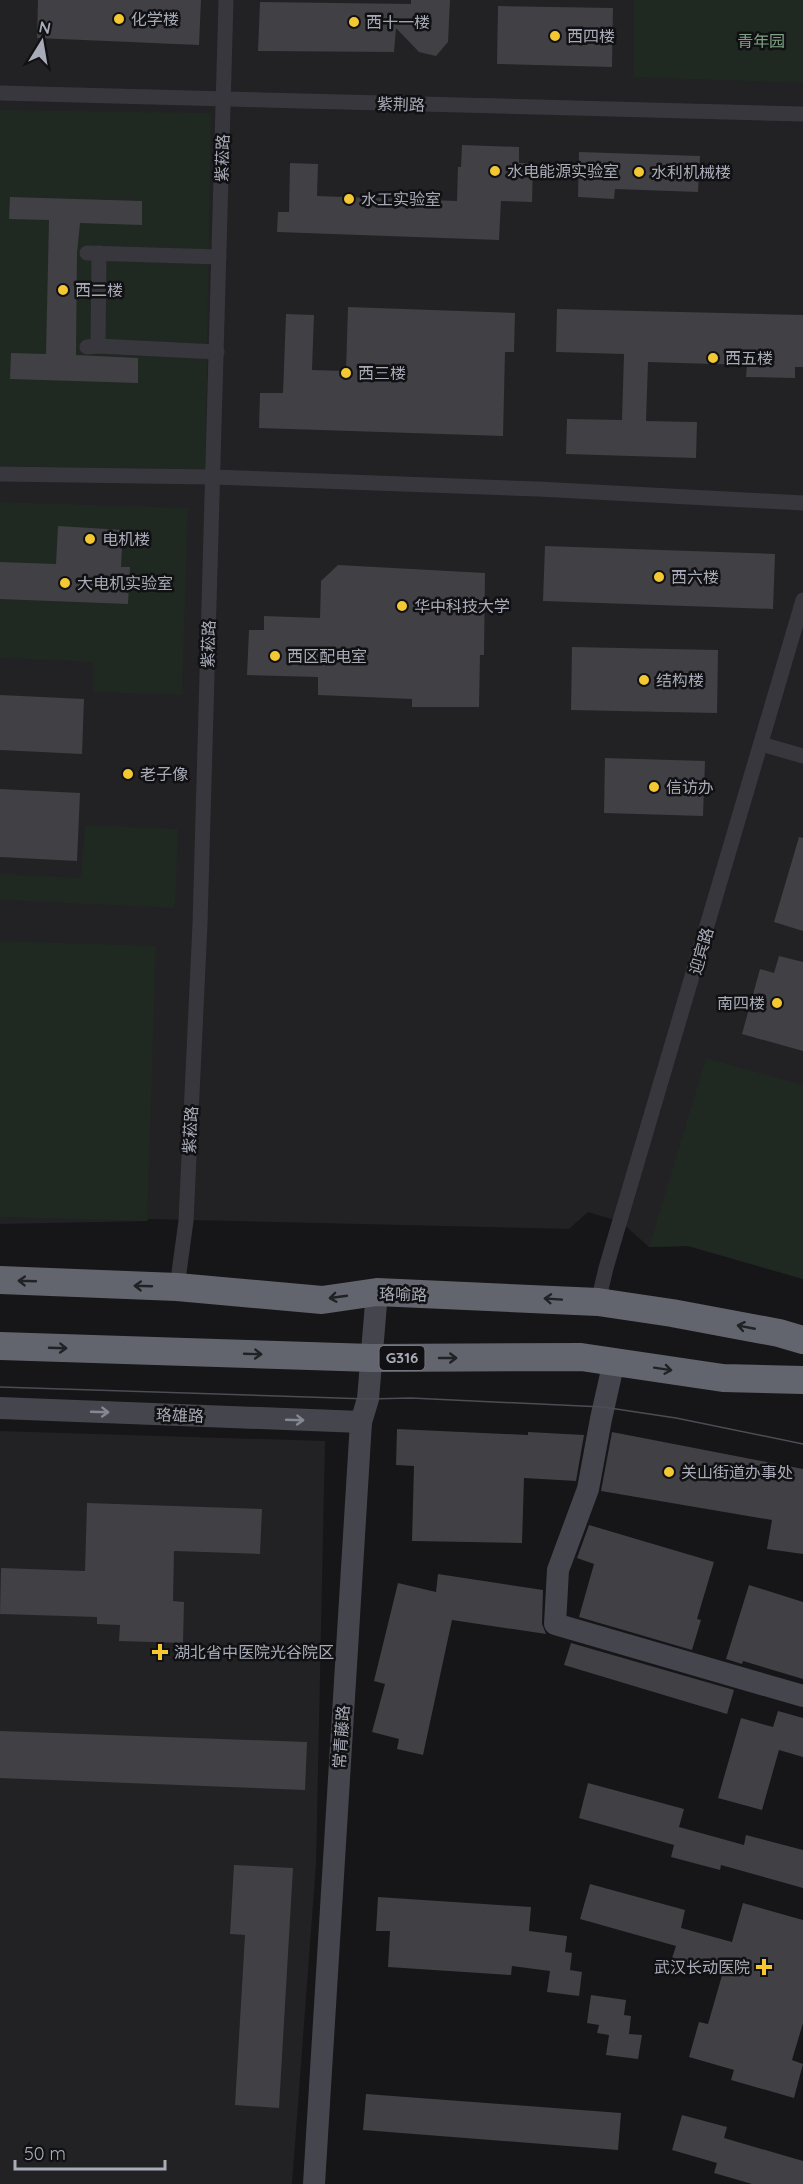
<svg xmlns="http://www.w3.org/2000/svg" width="803" height="2184" font-family="Quicksand,'Noto Sans SC',sans-serif">
<style>
.built{fill:#222225}
.green{fill:#202822}
.building{fill:#404045}
.lines{fill:none;stroke-linecap:round;stroke-linejoin:round}
.street{stroke:#37373d;stroke-width:15}
.secondary{stroke:#45464d;stroke-width:22}
.highway{stroke:#63656e;stroke-width:28}
.tram{stroke:#4c4d54;stroke-width:1.5}
.oneway{stroke:#212225}
.oneway2{stroke:#858893}
.poi-dot{fill:#f3c833;stroke:#111113;stroke-width:2}
.labels{text-anchor:middle;stroke-width:5;stroke-linejoin:round;paint-order:stroke}
.shield{fill:#111113;stroke:#7b7d86;stroke-width:1.5}
.shield-label{font-size:15px;font-weight:bold;fill:#a8abb8}
.poi-label{font-size:16px;fill:#a8abb8;stroke:#111113;text-anchor:start}
.park-label{font-size:16px;fill:#7fa385;stroke:#111113}
.street-label{font-size:16px;fill:#a8abb8;stroke:#111113}
</style>
<rect width="100%" height="100%" fill="#161618"/>
<g class="built">
<polygon points="0,0 803,0 803,1279 688,1246 649,1247 621,1222 588,1212 569,1229 149,1219 147,1221 0,1224"/>
<polygon points="0,1431 325,1441 316,1864 292,2184 0,2184"/>
</g>
<g class="green">
<polygon points="634,0 803,0 803,83 634,77"/>
<polygon points="0,110 211,113 205,470 0,466"/>
<polygon points="0,502 188,508 182,695 93,692 93,662 0,658"/>
<polygon points="85,825 178,829 175,908 0,900 0,874 81,878"/>
<polygon points="0,941 156,946 147,1221 0,1217"/>
<polygon points="706,1058 803,1085 803,1279 688,1246 649,1247"/>
</g>
<g class="building">
<polygon points="38,0 201,0 199,45 37,38"/>
<polygon points="411,0 450,0 448,42 436,56 419,52 396,28 394,52 258,51 260,2 411,4"/>
<polygon points="498,6 613,8 612,67 497,64"/>
<polygon points="462,145 519,147 519,163 533,163 532,202 501,201 499,240 277,232 278,212 289,212 290,163 318,164 317,196 457,201 458,167 461,167"/>
<polygon points="579,152 700,156 698,192 615,189 614,199 578,197"/>
<polygon points="10,197 142,201 142,225 80,223 77,253 76,355 138,358 138,383 10,379 11,353 46,354 49,220 9,219"/>
<polygon points="348,307 515,313 514,352 505,352 503,436 259,428 260,393 283,393 286,314 314,315 312,370 346,371"/>
<polygon points="557,309 803,315 803,367 795,367 795,378 746,377 747,365 648,362 646,421 697,422 696,458 566,454 567,419 622,420 624,354 556,352"/>
<polygon points="58,526 123,530 121,567 130,567 128,604 0,599 0,562 56,564"/>
<polygon points="545,546 775,554 773,609 543,601"/>
<polygon points="338,565 485,573 484,655 480,655 479,707 412,707 412,699 318,695 318,677 247,675 249,630 264,630 264,616 320,618 321,581"/>
<polygon points="572,647 718,650 717,713 571,710"/>
<polygon points="0,695 84,699 82,754 0,750"/>
<polygon points="605,758 705,761 703,816 604,813"/>
<polygon points="0,789 80,793 77,861 0,857"/>
<polygon points="799,837 803,838 803,931 774,922"/>
<polygon points="779,956 803,962 803,1051 742,1034 760,969 774,973"/>
<polygon points="397,1429 528,1435 528,1432 584,1435 576,1481 524,1478 522,1543 412,1541 414,1466 396,1465"/>
<polygon points="612,1432 803,1469 803,1554 767,1549 772,1520 601,1491"/>
<polygon points="87,1503 262,1509 260,1554 174,1551 173,1601 184,1602 183,1643 119,1641 120,1625 97,1624 97,1617 0,1614 1,1568 85,1571"/>
<polygon points="589,1525 714,1562 697,1619 701,1620 692,1650 579,1617 594,1564 577,1558"/>
<polygon points="438,1574 543,1590 542,1624 546,1634 452,1620 423,1755 397,1749 399,1739 372,1732 385,1684 374,1681 398,1583 436,1592"/>
<polygon points="749,1585 803,1602 803,1679 743,1661 742,1664 726,1659"/>
<polygon points="571,1643 734,1690 727,1714 564,1665"/>
<polygon points="778,1711 803,1718 803,1757 779,1750 762,1810 718,1798 741,1718 773,1727"/>
<polygon points="0,1731 307,1742 305,1790 0,1778"/>
<polygon points="588,1783 684,1809 679,1827 744,1845 746,1835 803,1850 803,1888 721,1865 720,1870 671,1857 674,1845 579,1818"/>
<polygon points="234,1865 293,1868 279,2108 235,2105 245,1935 230,1934"/>
<polygon points="590,1884 685,1910 681,1928 732,1942 743,1903 803,1920 803,2023 792,2060 803,2064 794,2098 731,2080 734,2070 689,2057 699,2022 708,2024 723,1972 672,1958 676,1946 580,1919"/>
<polygon points="378,1897 531,1907 529,1931 567,1936 565,1952 572,1953 570,1970 582,1972 579,1996 547,1992 550,1971 512,1966 511,1975 388,1967 390,1931 376,1931"/>
<polygon points="591,1995 626,2000 624,2015 631,2016 629,2034 642,2035 638,2059 606,2055 609,2035 597,2033 599,2025 587,2023"/>
<polygon points="366,2094 621,2113 618,2150 363,2130"/>
<polygon points="682,2115 727,2127 724,2138 803,2161 803,2184 752,2184 714,2173 717,2163 672,2150"/>
</g>
<g class="lines">
<g class="street">
<polyline points="0,93 803,114"/>
<polyline points="87,253 219,257"/>
<polyline points="98,346 99,253"/>
<polyline points="87,347 98,346 217,352"/>
<polyline points="0,474 212,477 538,489 803,503"/>
<polyline points="761,744 803,756"/>
<polyline points="177,1287 186,1221 200,924 226,0"/>
<polyline points="598,1302 606,1268 803,600"/>
</g>
<g class="secondary">
<polyline points="614,1361 601,1419 588,1489 558,1570 555,1624 803,1696"/>
<polyline points="0,1408 361,1422"/>
<polyline points="314,2184 361,1422 368,1399 377,1292"/>
</g>
<g class="highway">
<polyline points="0,1280 177,1287 322,1300 377,1292 598,1302 672,1313 779,1333 803,1340"/>
<polyline points="0,1346 372,1358 581,1357 723,1378 803,1380"/>
</g>
<polyline class="tram" points="0,1387 368,1399 411,1398 603,1407 676,1418 803,1444"/>
</g>
<defs><path id="oneway-shaft" d="M-6 0H5M1.5-3L5.5 0L1.5 3" fill="none" stroke-width="1.6" stroke-linecap="round" stroke-linejoin="round" transform="scale(1.5)"/></defs>
<g class="oneway">
<use href="#oneway-shaft" transform="translate(27 1281) rotate(-178)"/>
<use href="#oneway-shaft" transform="translate(143 1286) rotate(-178)"/>
<use href="#oneway-shaft" transform="translate(338 1297) rotate(172)"/>
<use href="#oneway-shaft" transform="translate(553 1299) rotate(-176)"/>
<use href="#oneway-shaft" transform="translate(746 1327) rotate(-169)"/>
<use href="#oneway-shaft" transform="translate(58 1348) rotate(2)"/>
<use href="#oneway-shaft" transform="translate(253 1354) rotate(2)"/>
<use href="#oneway-shaft" transform="translate(448 1358)"/>
<use href="#oneway-shaft" transform="translate(663 1369) rotate(9)"/>
</g>
<g class="oneway2">
<use href="#oneway-shaft" transform="translate(100 1412) rotate(2)"/>
<use href="#oneway-shaft" transform="translate(295 1420) rotate(2)"/>
</g>
<g class="poi-dot">
<circle cx="119" cy="19" r="6"/>
<circle cx="354" cy="22" r="6"/>
<circle cx="555" cy="36" r="6"/>
<circle cx="495" cy="171" r="6"/>
<circle cx="639" cy="172" r="6"/>
<circle cx="349" cy="199" r="6"/>
<circle cx="63" cy="290" r="6"/>
<circle cx="713" cy="358" r="6"/>
<circle cx="346" cy="373" r="6"/>
<circle cx="90" cy="539" r="6"/>
<circle cx="659" cy="577" r="6"/>
<circle cx="65" cy="583" r="6"/>
<circle cx="402" cy="606" r="6"/>
<circle cx="275" cy="656" r="6"/>
<circle cx="644" cy="680" r="6"/>
<circle cx="128" cy="774" r="6"/>
<circle cx="654" cy="787" r="6"/>
<circle cx="777" cy="1003" r="6"/>
<circle cx="669" cy="1472" r="6"/>
<path d="M157 1643h6v6h6v6h-6v6h-6v-6h-6v-6h6z"/>
<path d="M761 1958h6v6h6v6h-6v6h-6v-6h-6v-6h6z"/>
</g>
<g class="labels">
<rect class="shield" x="379.5" y="1346" width="45" height="24" rx="4.5"/>
<g class="shield-label">
<text x="402" y="1363">G316</text>
</g>
<g class="poi-label">
<text x="131" y="25">化学楼</text>
<text x="366" y="28">西十一楼</text>
<text x="567" y="42">西四楼</text>
<text x="507" y="177">水电能源实验室</text>
<text x="651" y="178">水利机械楼</text>
<text x="361" y="205">水工实验室</text>
<text x="75" y="296">西二楼</text>
<text x="725" y="364">西五楼</text>
<text x="358" y="379">西三楼</text>
<text x="102" y="545">电机楼</text>
<text x="671" y="583">西六楼</text>
<text x="77" y="589">大电机实验室</text>
<text x="414" y="612">华中科技大学</text>
<text x="287" y="662">西区配电室</text>
<text x="656" y="686">结构楼</text>
<text x="140" y="780">老子像</text>
<text x="666" y="793">信访办</text>
<text x="765" y="1009" text-anchor="end">南四楼</text>
<text x="681" y="1478">关山街道办事处</text>
<text x="174" y="1658">湖北省中医院光谷院区</text>
<text x="750" y="1973" text-anchor="end">武汉长动医院</text>
</g>
<g class="park-label">
<text x="761" y="47">青年园</text>
</g>
<g class="street-label">
<text transform="translate(401 104) rotate(2)" y="6">紫荆路</text>
<text transform="translate(222 158) rotate(-88)" y="6">紫菘路</text>
<text transform="translate(208 644) rotate(-88)" y="6">紫菘路</text>
<text transform="translate(701 951) rotate(-74)" y="6">迎宾路</text>
<text transform="translate(190 1130) rotate(-87)" y="6">紫菘路</text>
<text transform="translate(403 1294) rotate(1)" y="6">珞喻路</text>
<text transform="translate(180 1415) rotate(2)" y="6">珞雄路</text>
<text transform="translate(341 1737) rotate(-86)" y="6">常青藤路</text>
</g>
</g>
<g transform="translate(42 42) rotate(11)" stroke="#111113" stroke-width="4.5" paint-order="stroke">
<path d="M0-4.5L10 22L0 15L-10 22Z" fill="#a8abb8"/>
<text y="-9" font-size="16" font-weight="bold" text-anchor="middle" fill="#a8abb8">N</text>
</g>
<path d="M15 2160v9h150v-9" fill="none" stroke="#a8abb8" stroke-width="3"/>
<text x="24" y="2160" font-size="18" fill="#a8abb8" stroke="#111113" stroke-width="4.5" paint-order="stroke">50 m</text>
</svg>
